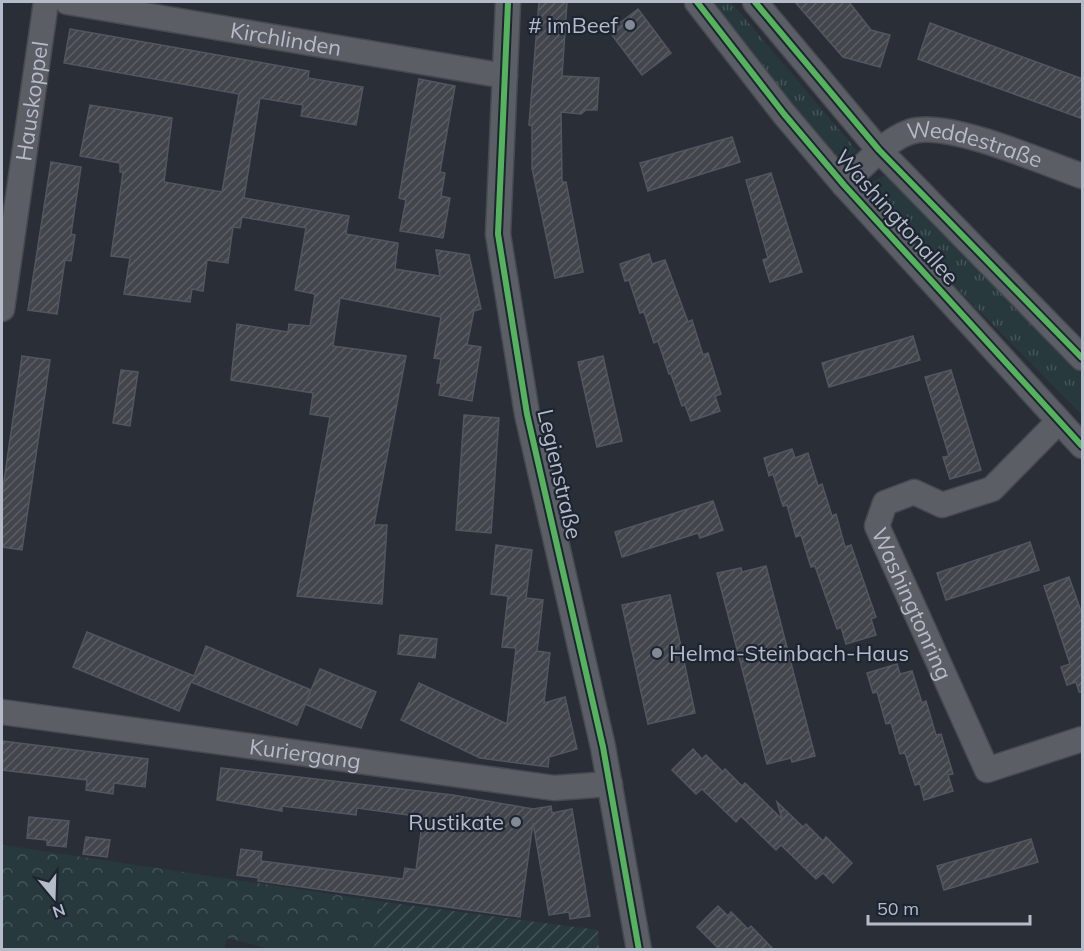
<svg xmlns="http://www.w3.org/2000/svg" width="1084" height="951" font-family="Mulish,sans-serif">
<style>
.grass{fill:url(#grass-tufts)}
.park{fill:url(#park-crowns)}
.garden{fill:url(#garden-furrows)}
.building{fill:url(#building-hatch);stroke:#52575f;stroke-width:1.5}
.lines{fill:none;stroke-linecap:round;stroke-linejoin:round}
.minor-casing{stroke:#464a50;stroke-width:27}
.minor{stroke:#5b5e65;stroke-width:24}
.cycleway-casing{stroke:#1e2532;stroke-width:10}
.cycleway{stroke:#56b35d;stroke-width:6}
.poi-dot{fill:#848a95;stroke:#1e2532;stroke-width:2}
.labels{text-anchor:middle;stroke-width:4.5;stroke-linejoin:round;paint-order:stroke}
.poi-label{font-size:22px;fill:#b5bbc8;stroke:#1e2532;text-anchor:end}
.street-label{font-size:22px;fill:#b5bbc8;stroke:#1e2532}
</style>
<defs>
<pattern id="grass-tufts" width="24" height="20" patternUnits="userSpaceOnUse" patternTransform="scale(1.5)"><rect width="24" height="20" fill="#27393c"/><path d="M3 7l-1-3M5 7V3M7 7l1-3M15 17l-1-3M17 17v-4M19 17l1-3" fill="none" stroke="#445457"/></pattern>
<pattern id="park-crowns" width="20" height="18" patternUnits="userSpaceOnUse" patternTransform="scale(1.5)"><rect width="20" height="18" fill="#27393c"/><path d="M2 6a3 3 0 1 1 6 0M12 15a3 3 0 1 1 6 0" fill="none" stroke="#445457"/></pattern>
<pattern id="garden-furrows" width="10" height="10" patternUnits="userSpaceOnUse" patternTransform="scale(1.5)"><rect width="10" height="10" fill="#27393c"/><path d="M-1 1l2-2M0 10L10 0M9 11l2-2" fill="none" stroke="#445457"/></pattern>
<pattern id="building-hatch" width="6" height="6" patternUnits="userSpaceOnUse" patternTransform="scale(1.5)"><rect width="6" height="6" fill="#42464c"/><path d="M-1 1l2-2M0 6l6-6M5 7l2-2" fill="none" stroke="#5b5f64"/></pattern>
</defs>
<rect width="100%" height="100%" fill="#2a2f37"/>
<g class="grass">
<path d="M708 2H731L857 151C847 159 840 161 828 154Z"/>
<polygon points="883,176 892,176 1082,375 1082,415 870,200 867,195 872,183"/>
</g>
<polygon class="park" points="2,845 384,902 373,949 271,949 227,938 224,950 2,950"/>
<polygon class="garden" points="384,902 598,930 599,949 373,949"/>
<g class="building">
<polygon points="539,2 567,2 562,76 599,78 597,110 586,110 581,114 561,112 562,182 566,182 583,272 555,278 532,168 532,126 529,125"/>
<polygon points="795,2 849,2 871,30 890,35 880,67 843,57"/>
<polygon points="638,9 671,53 642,75 612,35 612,29"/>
<polygon points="930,23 1083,79 1083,119 918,59"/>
<polygon points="70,29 309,71 308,78 363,87 356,125 301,116 303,105 260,98 244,198 349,216 346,234 398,243 395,269 440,276 436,250 469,255 481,309 474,311 467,345 481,347 472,401 439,395 441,383 437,383 441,359 434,358 441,317 340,298 333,346 406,356 374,525 387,525 382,604 297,596 330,417 310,414 313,393 231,380 237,324 288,332 289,324 310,326 315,294 295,290 306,228 242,217 240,228 233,227 228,263 207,260 203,291 192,289 190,302 124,294 130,258 111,256 123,172 120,172 120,163 80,156 90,105 172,118 164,182 222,192 239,94 64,63"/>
<polygon points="419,79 455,86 440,172 445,173 441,196 450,198 443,238 400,231 406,200 399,198"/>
<polygon points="732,137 740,162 648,191 640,163"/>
<polygon points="51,162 81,167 71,234 75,235 71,261 65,260 57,314 28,310"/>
<polygon points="771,173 802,272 770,282 763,260 768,258 746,180"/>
<polygon points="649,254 652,264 665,260 688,322 692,320 703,355 708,353 721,394 715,396 720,411 691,421 685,405 682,406 671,374 669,374 658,341 654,343 644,312 640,313 629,280 625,281 620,264"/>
<polygon points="913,336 920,360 829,387 822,363"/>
<polygon points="22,356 50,360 22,550 2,547 2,495"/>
<polygon points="603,356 622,441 597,447 578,362"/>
<polygon points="121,370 138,372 130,426 113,423"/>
<polygon points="951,370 981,470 950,479 943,457 949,456 925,377"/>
<polygon points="464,415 499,418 491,533 456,530"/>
<polygon points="792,449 795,458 808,453 818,486 822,484 832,516 836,514 845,547 851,545 876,617 871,619 876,635 846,644 841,627 837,629 815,566 811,567 801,535 796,537 787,505 783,506 773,474 769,476 764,458"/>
<polygon points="713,501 723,530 700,538 698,533 622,557 615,532"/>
<polygon points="1030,542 1039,570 946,600 937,573"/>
<polygon points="496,545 532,550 526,598 543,600 537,651 550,653 544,703 565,697 577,749 549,757 548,767 480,758 401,720 419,683 507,724 516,648 502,647 508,596 491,594"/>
<polygon points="766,566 815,756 792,762 791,758 767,764 717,573 741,568 742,572"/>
<polygon points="1069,577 1083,617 1083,692 1079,692 1076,682 1067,685 1061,667 1070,664 1044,586"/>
<polygon points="670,595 695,713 648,724 622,605"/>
<polygon points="87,632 194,676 206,646 311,690 297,725 191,682 179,711 73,667"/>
<polygon points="400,635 437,639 435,658 398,654"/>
<polygon points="897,664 900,674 912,671 922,703 926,701 936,735 941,734 953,774 948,775 953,791 924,800 920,784 915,785 905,753 900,754 891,723 886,724 877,692 873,693 867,673"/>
<polygon points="320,669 376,692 361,728 305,704"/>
<polygon points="2,741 148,759 145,787 114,783 113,794 86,790 87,780 2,770"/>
<polygon points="693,749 702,759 706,755 723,772 725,769 742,786 745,783 782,819 777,802 803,827 806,824 823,841 826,837 852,863 833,883 823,873 816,879 781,845 776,850 741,816 736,822 702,789 696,794 672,770"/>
<polygon points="221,768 453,795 533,809 551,806 552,813 572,809 590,916 570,919 569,912 549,915 533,823 520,917 258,881 259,878 237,875 241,849 262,852 261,861 403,879 405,868 416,870 423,817 357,808 356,815 282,806 282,811 217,800"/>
<polygon points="29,817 69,821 66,847 47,845 47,840 27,838"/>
<polygon points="86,837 110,840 107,857 83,854"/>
<polygon points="1031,839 1038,862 944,890 937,866"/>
<polygon points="718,906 728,916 731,912 748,929 751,926 774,950 720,950 697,927"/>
</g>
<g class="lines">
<g class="minor-casing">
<g id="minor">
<path id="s1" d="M67 2 505 76"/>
<polyline points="508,2 498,234 527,414 603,747 639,950"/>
<polyline points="697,2 784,114 844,185 1082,446"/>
<polyline points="755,2 879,150 1082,358"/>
<path id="s2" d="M844 185C862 167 892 133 918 130 958 125 1042 162 1082 176"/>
<path id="s3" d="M2 309 46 2"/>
<path id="s4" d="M1058 422 992 489 942 505 914 492 885 503 877 526 987 770 1082 739"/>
<path id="s5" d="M2 712 554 788 610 784"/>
</g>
</g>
<use href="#minor" class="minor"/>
<g class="cycleway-casing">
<g id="cycleway">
<polyline points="508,2 498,234 527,414 603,747 639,950"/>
<polyline points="697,2 784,114 844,185 1082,446"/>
<polyline points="755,2 879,150 1082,358"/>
</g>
</g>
<use href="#cycleway" class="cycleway"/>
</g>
<g class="poi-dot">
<circle cx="630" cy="25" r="6"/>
<circle cx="657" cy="653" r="6"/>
<circle cx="516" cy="822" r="6"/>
</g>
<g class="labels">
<g class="poi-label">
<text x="618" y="33"># imBeef</text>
<text x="669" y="661" text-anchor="start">Helma-Steinbach-Haus</text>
<text x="504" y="830">Rustikate</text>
</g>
<g class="street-label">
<text dy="8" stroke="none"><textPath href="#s1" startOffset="222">Kirchlinden</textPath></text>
<text dy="8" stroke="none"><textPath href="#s3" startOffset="210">Hauskoppel</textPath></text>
<text dy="8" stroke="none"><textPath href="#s2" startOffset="152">Weddestraße</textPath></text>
<text transform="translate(897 217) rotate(48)" y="8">Washingtonallee</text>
<text transform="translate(560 474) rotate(77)" y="8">Legienstraße</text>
<text dy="8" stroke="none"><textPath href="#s4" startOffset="318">Washingtonring</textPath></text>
<text dy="8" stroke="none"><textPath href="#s5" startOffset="306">Kuriergang</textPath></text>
</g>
</g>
<rect width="1084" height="951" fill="none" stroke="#b5bbc8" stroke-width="6"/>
<g transform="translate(54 897) rotate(161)" stroke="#1e2532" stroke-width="4.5" paint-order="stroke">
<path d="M0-4.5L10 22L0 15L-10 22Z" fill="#b5bbc8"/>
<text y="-9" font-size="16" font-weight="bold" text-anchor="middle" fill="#b5bbc8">N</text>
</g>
<path d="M868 915v9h162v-9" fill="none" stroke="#b5bbc8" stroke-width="3"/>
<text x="877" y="915" font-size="18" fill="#b5bbc8" stroke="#1e2532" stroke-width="4.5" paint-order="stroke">50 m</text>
</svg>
